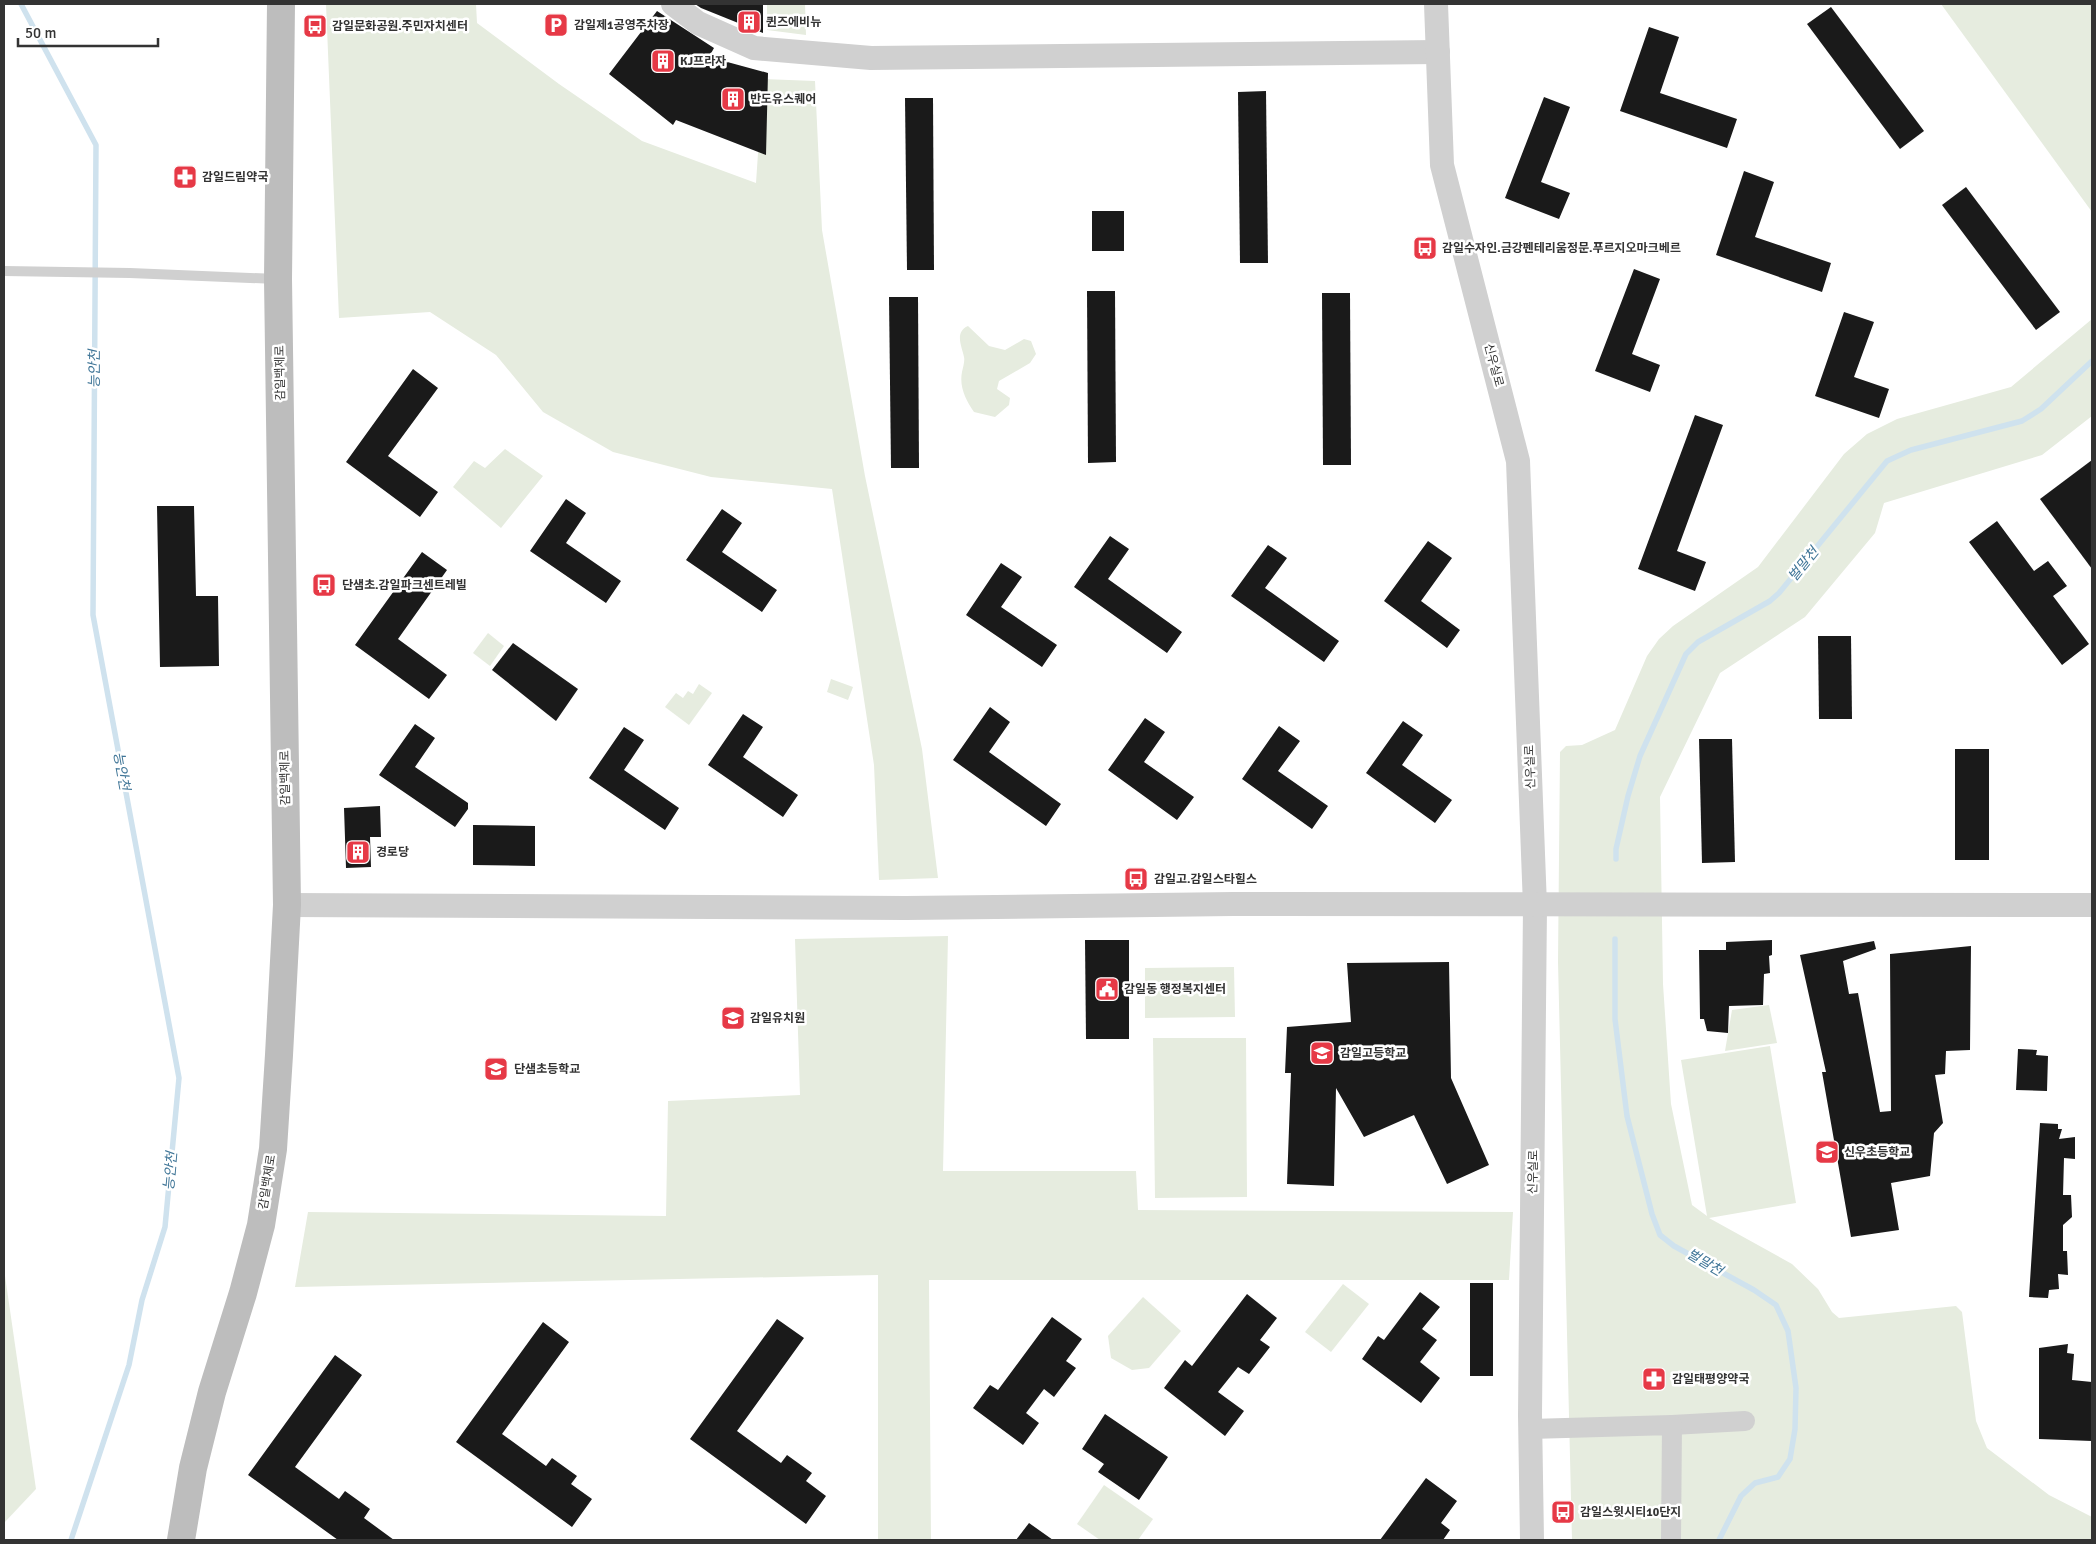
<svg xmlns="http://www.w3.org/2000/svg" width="2096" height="1544" font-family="Signika,'Noto Sans KR',sans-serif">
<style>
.green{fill:#e6ecdf}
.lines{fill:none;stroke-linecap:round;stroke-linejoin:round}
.stream{stroke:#cfe2ee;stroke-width:5.5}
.building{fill:#1a1a1a}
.service{stroke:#d0d0d0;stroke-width:10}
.minor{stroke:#d0d0d0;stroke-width:20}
.tertiary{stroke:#d0d0d0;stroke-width:24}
.secondary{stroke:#bdbdbd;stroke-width:28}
.labels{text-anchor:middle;stroke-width:5;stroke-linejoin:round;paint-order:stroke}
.poi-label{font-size:12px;font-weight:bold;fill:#333;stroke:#fff;text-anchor:start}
.street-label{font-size:12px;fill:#333;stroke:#fff}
.water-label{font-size:14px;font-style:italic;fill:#3f7597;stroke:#fff}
</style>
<rect width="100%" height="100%" fill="#fff"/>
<g class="green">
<polygon points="326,4 476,4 477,23 559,84 642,141 756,183 763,79 815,81 822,230 865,476 922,749 938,878 879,880 874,765 832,489 711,477 613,452 543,412 496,355 430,312 339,318"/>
<polygon points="767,4 805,4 806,35 767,30"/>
<polygon points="1941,4 2092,4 2092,212"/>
<polygon points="2092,319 2092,416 2042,455 1884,503 1875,533 1805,617 1720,673 1660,797 1663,984 1671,1104 1692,1205 1707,1216 1681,1060 1770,1046 1796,1203 1709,1218 1792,1264 1818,1289 1832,1312 1839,1318 1956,1306 1962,1312 1976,1421 1987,1448 2049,1495 2092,1517 2092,1540 1572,1540 1558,962 1560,752 1566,746 1582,745 1615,730 1647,656 1659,639 1673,626 1758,567 1844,454 1867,434 1897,419 2011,387"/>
<path d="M968 326 989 346 1005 350 1024 339 1031 341 1036 354 1030 363 999 381 997 389 1010 398 1009 405 995 417 974 412C966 400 959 387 962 372 963 367 965 361 964 357 962 347 954 332 968 326Z"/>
<polygon points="505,449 543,476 501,528 453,487 474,461 485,468"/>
<polygon points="488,633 504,646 490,666 473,653"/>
<polygon points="831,679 853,687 848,700 827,692"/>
<polygon points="699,684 712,693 689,725 665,707 676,693 683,698 688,691 693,694"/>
<polygon points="948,936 943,1171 1136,1171 1138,1210 1513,1212 1509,1280 929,1280 931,1540 878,1540 878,1275 295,1287 308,1212 666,1216 668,1101 800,1095 795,939"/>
<polygon points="1234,967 1235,1017 1145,1018 1145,968"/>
<polygon points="1769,1005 1777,1043 1725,1051 1732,1010"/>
<polygon points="1153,1038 1246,1038 1247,1197 1155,1198"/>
<polygon points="4,1269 36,1489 4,1523"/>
<polygon points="1343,1284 1369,1304 1331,1352 1305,1332"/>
<polygon points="1143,1297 1181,1331 1149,1368 1132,1370 1111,1358 1108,1336"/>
<polygon points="1104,1485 1153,1519 1138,1540 1100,1540 1077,1524"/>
</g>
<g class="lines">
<g class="stream">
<polyline points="21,4 96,145 93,615 179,1078 165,1227 142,1300 129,1365 71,1540"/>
<polyline points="1616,859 1616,849 1628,796 1640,756 1686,654 1698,642 1770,601 1779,593 1887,461 1911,450 2022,421 2041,409 2092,361"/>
<polyline points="1615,939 1615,1019 1627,1116 1652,1214 1660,1235 1674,1246 1754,1290 1776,1305 1788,1331 1796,1388 1795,1429 1790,1459 1778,1477 1755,1483 1741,1496 1719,1540"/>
</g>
</g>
<g class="building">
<polygon points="695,4 763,4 763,33 701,8"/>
<polygon points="1831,7 1924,131 1900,149 1807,24"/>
<polygon points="657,11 714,48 709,57 768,73 766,155 676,120 673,125 609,74"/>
<polygon points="1649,27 1679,37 1660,93 1737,119 1727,148 1620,111"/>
<polygon points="1266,91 1268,263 1240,263 1238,92"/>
<polygon points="1544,97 1570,107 1541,182 1570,193 1559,219 1505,198"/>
<polygon points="905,98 933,98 934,270 907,270"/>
<polygon points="1744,171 1774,182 1755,237 1831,263 1822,292 1716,255"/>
<polygon points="1966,187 2060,312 2036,330 1942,205"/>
<rect x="1092" y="211" width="32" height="40"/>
<polygon points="1634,269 1660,279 1632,354 1660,365 1650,392 1595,371"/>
<polygon points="1087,291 1115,291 1116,462 1088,463"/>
<polygon points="1322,293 1350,293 1351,465 1323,465"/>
<polygon points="889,297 918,297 919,468 891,468"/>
<polygon points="1844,312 1874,322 1854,377 1889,389 1879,418 1815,396"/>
<polygon points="413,369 438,388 388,456 438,492 420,517 346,462"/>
<polygon points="1695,415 1723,425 1677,551 1706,562 1695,591 1638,569"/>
<polygon points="2092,460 2092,569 2040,499"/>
<polygon points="566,499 586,513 566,543 621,581 606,603 530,551"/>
<polygon points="157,506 194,506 196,596 218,596 219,666 160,667"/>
<polygon points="722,509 742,523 722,552 777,590 762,612 686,560"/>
<polygon points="1997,521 2034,571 2048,561 2067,586 2053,596 2089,644 2062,665 1969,542"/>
<polygon points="1110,536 1129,549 1108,579 1182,632 1167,653 1074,587"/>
<polygon points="1428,541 1452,558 1421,601 1460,630 1447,648 1384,601"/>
<polygon points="1268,545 1287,558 1265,588 1339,641 1324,662 1231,596"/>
<polygon points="422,552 447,570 398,639 447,675 429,699 355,645"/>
<polygon points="1001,563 1022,577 1001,607 1057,645 1042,667 966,615"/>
<polygon points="1818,636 1851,636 1852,719 1819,719"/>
<polygon points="513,643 578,689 556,721 492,670"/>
<polygon points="990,707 1010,722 989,752 1061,804 1046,826 953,760"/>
<polygon points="743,714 763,727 743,757 798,795 783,817 708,765"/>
<polygon points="1145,718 1165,732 1144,762 1194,797 1177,820 1108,770"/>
<polygon points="1403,721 1423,735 1402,765 1452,800 1435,823 1366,773"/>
<polygon points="415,724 435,738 415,767 468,803 468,809 455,827 379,775"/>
<polygon points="1279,726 1300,741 1278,771 1328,806 1312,829 1242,779"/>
<polygon points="624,727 644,740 624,770 679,808 665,830 589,778"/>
<polygon points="1699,739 1732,739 1735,862 1702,863"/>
<rect x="1955" y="749" width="34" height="111"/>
<polygon points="380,806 381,837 370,837 371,867 346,868 344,808"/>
<polygon points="473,825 535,826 535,866 473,865"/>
<polygon points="1085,940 1129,940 1129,1039 1086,1039"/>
<polygon points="1772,940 1772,955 1769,956 1770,973 1764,974 1763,1005 1729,1006 1728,1033 1707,1031 1704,1019 1700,1019 1699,950 1726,950 1726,942"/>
<polygon points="1874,941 1876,949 1843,961 1849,994 1858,993 1880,1112 1891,1111 1890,954 1971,946 1970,1050 1946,1051 1945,1074 1935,1075 1943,1123 1934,1133 1930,1176 1891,1183 1899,1230 1851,1237 1822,1072 1826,1072 1800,955"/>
<polygon points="1449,962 1451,1078 1489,1165 1447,1184 1414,1115 1364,1137 1336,1088 1334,1186 1287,1184 1291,1073 1285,1073 1287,1027 1351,1022 1347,963"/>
<polygon points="2018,1049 2037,1050 2036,1055 2048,1056 2047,1091 2016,1090"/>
<polygon points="2040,1123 2058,1124 2058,1129 2062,1129 2059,1139 2075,1137 2075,1159 2064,1158 2063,1195 2071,1195 2072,1217 2063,1225 2063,1251 2067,1251 2068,1275 2058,1274 2059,1289 2049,1290 2048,1298 2029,1297"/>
<rect x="1470" y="1283" width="23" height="93"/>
<polygon points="1420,1292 1440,1307 1422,1329 1437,1340 1420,1362 1440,1378 1421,1403 1362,1359 1378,1336 1384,1340"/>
<polygon points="1247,1294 1277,1318 1260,1340 1270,1347 1249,1374 1238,1367 1218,1392 1244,1411 1225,1436 1164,1388 1185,1360 1192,1366"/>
<polygon points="1052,1317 1082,1339 1066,1361 1076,1368 1054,1397 1044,1389 1026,1413 1039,1423 1023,1445 973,1408 990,1385 998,1390"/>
<polygon points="777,1319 804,1338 737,1431 781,1463 787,1455 812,1473 806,1481 826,1496 806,1524 690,1439"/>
<polygon points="543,1322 569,1342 502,1434 546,1466 552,1458 577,1476 571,1484 592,1499 572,1527 456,1442"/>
<polygon points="2068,1344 2067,1353 2074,1354 2072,1380 2092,1382 2092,1441 2039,1439 2039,1348"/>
<polygon points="335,1355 362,1375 295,1467 339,1499 345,1491 370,1509 364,1518 394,1540 338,1540 248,1475"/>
<polygon points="1105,1414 1168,1457 1139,1500 1098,1472 1104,1464 1082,1449"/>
<polygon points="1426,1478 1457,1501 1441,1523 1450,1530 1443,1540 1380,1540"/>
<polygon points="1029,1523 1053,1540 1016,1540"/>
</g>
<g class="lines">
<polyline class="service" points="4,271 130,273 277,279"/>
<g class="minor">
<polyline points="1672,1425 1745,1421"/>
<polyline points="1530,1429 1672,1425 1671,1540"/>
</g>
<g class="tertiary">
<polyline points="673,4 698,23 754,48 871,58 1438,52"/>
<polyline points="1436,4 1442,165 1518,461 1535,906 1530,1415 1532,1540"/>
<polyline points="287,905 906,908 1233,904 2092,905"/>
</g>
<polyline class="secondary" points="181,1540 193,1468 212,1392 243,1293 261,1225 273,1149 279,1055 287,905 278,279 281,4"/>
</g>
<defs>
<g id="building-square" transform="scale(1.25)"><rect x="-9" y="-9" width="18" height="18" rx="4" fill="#e63946" stroke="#fff"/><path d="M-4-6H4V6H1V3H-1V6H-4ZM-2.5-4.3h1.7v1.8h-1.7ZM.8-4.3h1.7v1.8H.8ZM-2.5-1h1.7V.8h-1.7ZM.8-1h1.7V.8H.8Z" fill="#fff"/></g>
<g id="parking-square" transform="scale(1.25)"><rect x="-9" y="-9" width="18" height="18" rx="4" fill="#e63946" stroke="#fff"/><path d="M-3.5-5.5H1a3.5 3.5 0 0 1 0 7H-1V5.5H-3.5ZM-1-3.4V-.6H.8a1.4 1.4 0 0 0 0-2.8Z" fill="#fff"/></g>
<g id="bus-square" transform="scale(1.25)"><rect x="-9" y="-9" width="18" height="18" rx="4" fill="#e63946" stroke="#fff"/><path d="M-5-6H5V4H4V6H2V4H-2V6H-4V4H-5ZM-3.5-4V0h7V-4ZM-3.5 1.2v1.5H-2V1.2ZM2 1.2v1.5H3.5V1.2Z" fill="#fff"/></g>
<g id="pharmacy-square" transform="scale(1.25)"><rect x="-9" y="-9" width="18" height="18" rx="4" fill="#e63946" stroke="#fff"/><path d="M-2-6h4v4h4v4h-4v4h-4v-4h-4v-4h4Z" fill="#fff"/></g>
<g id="civic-square" transform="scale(1.25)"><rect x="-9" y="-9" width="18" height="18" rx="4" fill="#e63946" stroke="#fff"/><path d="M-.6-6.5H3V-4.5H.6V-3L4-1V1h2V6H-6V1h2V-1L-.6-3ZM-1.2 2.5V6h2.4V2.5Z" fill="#fff"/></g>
<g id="school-square" transform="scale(1.25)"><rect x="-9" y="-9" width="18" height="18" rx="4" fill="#e63946" stroke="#fff"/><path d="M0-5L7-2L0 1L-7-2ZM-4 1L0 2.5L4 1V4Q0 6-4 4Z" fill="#fff"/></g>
</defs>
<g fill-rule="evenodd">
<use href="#building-square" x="749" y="22"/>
<use href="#parking-square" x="556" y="25"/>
<use href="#bus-square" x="315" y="26"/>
<use href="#building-square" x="663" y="61"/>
<use href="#building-square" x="733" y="99"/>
<use href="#pharmacy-square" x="185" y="177"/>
<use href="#bus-square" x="1425" y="248"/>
<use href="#bus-square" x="324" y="585"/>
<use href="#building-square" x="358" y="852"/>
<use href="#bus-square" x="1136" y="879"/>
<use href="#civic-square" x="1107" y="989"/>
<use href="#school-square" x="733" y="1018"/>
<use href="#school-square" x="1322" y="1053"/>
<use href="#school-square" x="496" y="1069"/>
<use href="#school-square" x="1827" y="1152"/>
<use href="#pharmacy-square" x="1654" y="1379"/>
<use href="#bus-square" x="1563" y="1512"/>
</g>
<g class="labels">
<g class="poi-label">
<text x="766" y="26">퀸즈에비뉴</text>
<text x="574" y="29">감일제1공영주차장</text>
<text x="332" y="30">감일문화공원.주민자치센터</text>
<text x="680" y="65">KJ프라자</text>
<text x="750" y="103">반도유스퀘어</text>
<text x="202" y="181">감일드림약국</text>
<text x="1442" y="252">감일수자인.금강펜테리움정문.푸르지오마크베르</text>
<text x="342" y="589">단샘초.감일파크센트레빌</text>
<text x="376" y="856">경로당</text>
<text x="1154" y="883">감일고.감일스타힐스</text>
<text x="1124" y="993">감일동 행정복지센터</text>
<text x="750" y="1022">감일유치원</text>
<text x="1340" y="1057">감일고등학교</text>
<text x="514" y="1073">단샘초등학교</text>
<text x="1844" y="1156">신우초등학교</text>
<text x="1672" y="1383">감일태평양약국</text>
<text x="1580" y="1516">감일스윗시티10단지</text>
</g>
<g class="street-label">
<text transform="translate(1494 365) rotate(75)" y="4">신우실로</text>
<text transform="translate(280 373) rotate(-91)" y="4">감일백제로</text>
<text transform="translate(1530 767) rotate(-92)" y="4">신우실로</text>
<text transform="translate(285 778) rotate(-91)" y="4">감일백제로</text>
<text transform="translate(1533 1172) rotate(-89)" y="4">신우실로</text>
<text transform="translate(267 1182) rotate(-81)" y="4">감일백제로</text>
</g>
<g class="water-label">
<text transform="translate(94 369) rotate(-90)" y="5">능안천</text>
<text transform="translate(1803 564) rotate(-51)" y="5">벌말천</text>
<text transform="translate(122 771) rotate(80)" y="5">능안천</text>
<text transform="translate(170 1171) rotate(-85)" y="5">능안천</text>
<text transform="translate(1705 1262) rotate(31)" y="5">벌말천</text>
</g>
</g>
<rect width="2096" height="1544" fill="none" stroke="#333333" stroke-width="10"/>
<path d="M18 38v8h140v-8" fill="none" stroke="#333333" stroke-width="2.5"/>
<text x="25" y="38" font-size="15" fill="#333333" stroke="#ffffff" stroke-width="4" paint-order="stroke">50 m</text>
</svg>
